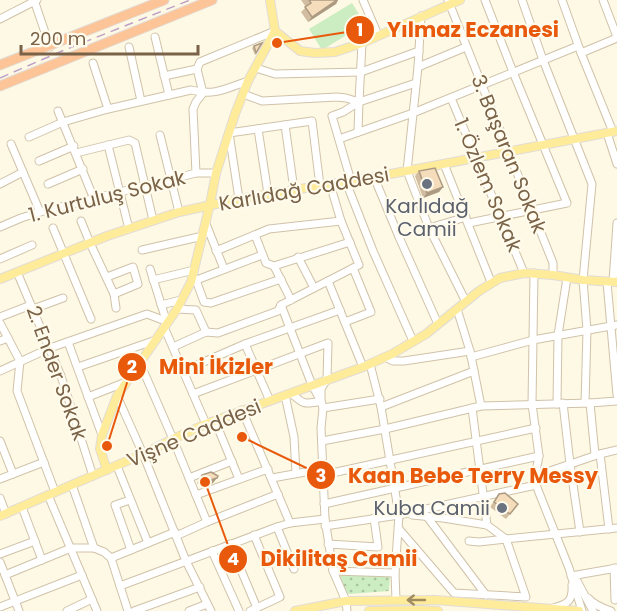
<svg xmlns="http://www.w3.org/2000/svg" width="617" height="611" font-family="Poppins,sans-serif">
<style>
.grass{fill:url(#grass-dots)}
.pitch{fill:#cbedc1}
.lines{fill:none;stroke-linecap:round;stroke-linejoin:round}
.minor-casing{stroke:#d0c2a9;stroke-width:9}
.major-casing{stroke:#e2dcd7;stroke-width:10}
.highway-casing{stroke:#e2dcd7;stroke-width:11}
.minor{stroke:#fff;stroke-width:7}
.major{stroke:#ffec9a;stroke-width:8}
.highway{stroke:#fcc497;stroke-width:9}
.rail{stroke:#bea1c9;stroke-width:1.5;stroke-dasharray:9 6;stroke-linecap:butt}
.wall{fill:#d3bda0}
.shaded-wall{fill:#ac9a82}
.building{fill:#f5dcba;stroke:#ac9a82;stroke-width:1.5}
.oneway{stroke:#a18b60}
.worship-dot{fill:#6b7280;stroke:#fffbec;stroke-width:2}
.labels{text-anchor:middle;stroke-width:4.5;stroke-linejoin:round;paint-order:stroke}
.street-label{font-size:20px;fill:#796247;stroke:#fffbec}
.worship-label{font-size:20px;fill:#5b616d;stroke:#fffbec}
.leader{fill:none;stroke:#e8590c;stroke-width:2}
.callout-dot{fill:#e8590c;stroke:#fffbec;stroke-width:2}
.mark-label{font-size:18px;text-anchor:middle;font-weight:bold;fill:#fff}
.callout-label{font-size:21px;text-anchor:middle;font-weight:bold;fill:#e8590c;stroke:#fffbec;stroke-width:4.5;stroke-linejoin:round;paint-order:stroke}
</style>
<defs>
<pattern id="grass-dots" width="8" height="8" patternUnits="userSpaceOnUse" patternTransform="scale(1.5)"><rect width="8" height="8" fill="#cbedc1"/><path d="M2 2h.1M6 6h.1" fill="none" stroke="#aac39f" stroke-width="1.8" stroke-linecap="round"/></pattern>
</defs>
<rect width="100%" height="100%" fill="#fef9e4"/>
<polygon class="grass" points="344,574 390,576 389,591 349,594 345,592 339,579 341,575"/>
<polygon class="pitch" points="352,3 365,24 322,50 309,29"/>
<g class="lines">
<g class="minor-casing">
<g id="minor">
<polyline points="34,0 50,47"/>
<polyline points="363,0 378,35"/>
<polyline points="448,0 553,263 553,275"/>
<polyline points="522,0 543,60 592,184 583,280 587,330 585,403"/>
<polyline points="562,0 581,53 613,132"/>
<polyline points="603,0 617,37"/>
<polyline points="421,16 418,67 407,171 429,228 466,302"/>
<polyline points="0,19 37,0"/>
<polyline points="155,37 169,95"/>
<polyline points="129,47 141,101"/>
<polyline points="581,53 617,38"/>
<polyline points="93,63 108,109"/>
<polyline points="418,67 466,47"/>
<polyline points="256,68 275,74 361,72 419,51"/>
<polyline points="164,76 197,69 200,62 275,31"/>
<polyline points="243,94 262,101 337,97 346,98 359,102"/>
<polyline points="451,98 524,273"/>
<polyline points="359,102 416,83"/>
<polyline points="58,111 94,199"/>
<polyline points="285,125 294,190"/>
<polyline points="258,129 268,194"/>
<polyline points="358,132 359,102"/>
<polyline points="607,133 617,164"/>
<polyline points="160,135 179,212"/>
<path d="M29 137 63 122 108 109 191 90C215 96 225 89 248 81"/>
<polyline points="339,139 413,113 578,46"/>
<polyline points="11,144 40,212"/>
<polyline points="108,145 129,229"/>
<polyline points="76,153 129,140 135,143 153,220"/>
<polyline points="39,161 74,146"/>
<polyline points="444,164 491,282"/>
<polyline points="196,173 193,109 196,102 203,93 197,69"/>
<polyline points="374,177 399,237 438,324"/>
<polyline points="351,181 332,116 343,112 359,102 362,43"/>
<polyline points="346,182 373,251 413,341"/>
<polyline points="0,184 23,172"/>
<polyline points="48,184 83,169"/>
<polyline points="239,199 229,133 312,121 320,186"/>
<polyline points="81,221 90,243 114,294 116,308"/>
<polyline points="469,223 567,203 513,72 485,0"/>
<polyline points="206,224 224,269"/>
<polyline points="0,227 21,218 40,212 196,173 216,173"/>
<polyline points="53,228 91,319"/>
<polyline points="429,228 466,217"/>
<polyline points="255,235 266,263 274,266 291,300"/>
<polyline points="142,250 203,236"/>
<polyline points="216,251 269,229 341,221"/>
<polyline points="298,257 314,288"/>
<polyline points="0,259 32,245"/>
<polyline points="274,266 350,242"/>
<polyline points="150,269 166,320"/>
<polyline points="17,272 61,376 93,476"/>
<polyline points="534,273 532,404 539,456 535,476 536,485 569,568 582,611"/>
<polyline points="107,277 133,267 138,284 114,294"/>
<polyline points="153,280 194,270"/>
<polyline points="196,280 204,302 211,303 281,279"/>
<polyline points="194,281 262,255"/>
<polyline points="328,281 363,367"/>
<polyline points="607,282 617,395"/>
<polyline points="613,282 617,223"/>
<polyline points="161,305 181,300"/>
<path d="M281 305 312 385 321 401C304 405 303 404 291 393"/>
<polyline points="33,309 63,298"/>
<polyline points="177,309 196,310 206,332"/>
<polyline points="457,309 470,351 481,406"/>
<polyline points="0,317 31,305"/>
<polyline points="345,322 371,312 353,268"/>
<polyline points="0,323 20,361 17,391 55,492"/>
<polyline points="164,327 206,424"/>
<polyline points="0,341 8,338"/>
<polyline points="68,342 102,435"/>
<polyline points="245,344 270,401"/>
<polyline points="173,347 206,332 218,333 278,311 281,305 359,265 341,221 330,184"/>
<polyline points="385,357 393,361 404,361 470,351"/>
<polyline points="471,357 533,340 617,325"/>
<polyline points="140,363 173,439 207,522"/>
<polyline points="370,364 381,407 399,515 395,573 396,600"/>
<polyline points="78,367 156,340"/>
<polyline points="0,371 50,348 147,314 168,322"/>
<polyline points="183,371 245,344 340,310"/>
<polyline points="193,394 328,343 327,379 321,389 321,401 323,408 321,428 325,519 333,571 346,601 347,611"/>
<polyline points="285,395 294,437 296,473"/>
<polyline points="117,396 143,454 186,561 211,611"/>
<polyline points="88,397 126,382"/>
<polyline points="563,403 570,464 580,532"/>
<polyline points="590,403 595,455"/>
<polyline points="557,404 558,335 567,278"/>
<polyline points="381,407 474,371"/>
<polyline points="323,408 380,399"/>
<polyline points="472,408 487,525"/>
<polyline points="242,410 290,523"/>
<polyline points="215,421 239,479"/>
<polyline points="0,441 13,474"/>
<polyline points="322,441 385,429 481,406 590,403 617,401"/>
<polyline points="600,454 609,529"/>
<polyline points="117,466 148,543"/>
<polyline points="323,475 536,428"/>
<polyline points="535,476 600,454 617,450"/>
<polyline points="189,478 232,461"/>
<polyline points="272,478 322,469"/>
<polyline points="0,479 44,462"/>
<polyline points="72,485 94,548"/>
<polyline points="48,495 97,611"/>
<polyline points="196,495 268,469"/>
<polyline points="0,498 6,514"/>
<polyline points="130,500 115,505 131,550"/>
<polyline points="324,504 539,456"/>
<polyline points="22,507 42,560"/>
<polyline points="425,514 486,595"/>
<polyline points="412,515 443,518 487,525 506,539"/>
<polyline points="325,526 399,515 536,485"/>
<polyline points="277,527 294,569"/>
<polyline points="399,529 454,593 526,597 506,539"/>
<polyline points="176,536 207,522 278,494"/>
<polyline points="469,541 479,542 506,539 617,528"/>
<polyline points="230,544 257,608"/>
<polyline points="328,544 378,547 374,518"/>
<polyline points="212,551 239,611"/>
<polyline points="0,554 35,541"/>
<polyline points="111,558 175,532"/>
<polyline points="0,562 19,611"/>
<polyline points="614,568 615,600"/>
<polyline points="333,571 395,573"/>
<polyline points="5,575 71,548 94,548 104,552 111,558 128,611"/>
<polyline points="571,576 617,568"/>
<polyline points="576,579 593,611"/>
<polyline points="120,586 277,527 290,523 325,519"/>
<path d="M588 598C594 605 602 608 611 611"/>
<polyline points="0,607 82,575"/>
<path d="M553 608C568 604 573 601 572 585"/>
<polyline points="67,611 92,599"/>
<polyline points="134,611 200,587"/>
<polyline points="189,611 207,604"/>
<polyline points="250,611 280,597 254,535"/>
</g>
</g>
<g class="major-casing">
<g id="major">
<polyline points="275,31 300,51 315,53 335,52 362,43 460,0"/>
<polyline points="0,279 107,236 179,212 239,199 385,175 617,131"/>
<polyline points="107,470 100,449 102,435 117,396 177,309 191,282 210,204 216,173 235,114 248,81 275,31 270,0"/>
<polyline points="0,516 143,454 173,439 206,424 363,367 392,354 426,334 479,291 500,278 524,273 553,275 583,280 617,282"/>
<polyline points="295,611 346,601 435,600 579,611"/>
<polyline points="369,611 419,610 438,611"/>
</g>
</g>
<g class="highway-casing">
<g id="highway">
<polyline points="0,65 164,0"/>
<polyline points="0,86 212,0"/>
</g>
</g>
<use href="#minor" class="minor"/>
<use href="#major" class="major"/>
<use href="#highway" class="highway"/>
<polyline class="rail" points="0,78 62,51 190,0"/>
</g>
<g class="wall">
<polygon points="301,0 338,0 336,4 308,22 301,12 306,7"/>
<polygon points="262,43 255,55 252,48 254,46"/>
<polygon points="419,171 443,187 439,192 423,198 415,176"/>
<polygon points="202,475 213,483 203,487 197,483"/>
<polygon points="499,494 518,504 506,519 490,507"/>
</g>
<g class="shaded-wall">
<polygon points="337,0 338,0 336,4 308,22 312,17"/>
<polygon points="443,187 439,192 423,198 427,193"/>
<polygon points="217,478 213,483 203,487 207,481"/>
</g>
<g class="building">
<polygon points="309,0 337,0 312,17 305,7 311,3"/>
<polygon points="262,43 256,53 254,46"/>
<polygon points="435,168 443,187 427,193 419,171"/>
<polygon points="211,472 218,476 217,478 207,481 201,478 202,475"/>
<polygon points="505,493 518,504 510,514 494,502 499,494"/>
</g>
<defs><path id="oneway-shaft" d="M-6 0H5M1.5-3L5.5 0L1.5 3" fill="none" stroke-width="1.6" stroke-linecap="round" stroke-linejoin="round" transform="scale(1.5)"/></defs>
<use class="oneway" href="#oneway-shaft" transform="translate(416 600) rotate(180)"/>
<g class="worship-dot">
<circle cx="427" cy="184" r="6"/>
<circle cx="502" cy="508" r="6"/>
</g>
<g class="labels">
<g class="street-label">
<text transform="translate(509 154) rotate(68)" y="7">3. Başaran Sokak</text>
<text transform="translate(488 185) rotate(67)" y="7">1. Özlem Sokak</text>
<text transform="translate(304 189) rotate(-10)" y="7">Karlıdağ Caddesi</text>
<text transform="translate(107 196) rotate(-14)" y="7">1. Kurtuluş Sokak</text>
<text transform="translate(57 373) rotate(70)" y="7">2. Ender Sokak</text>
<text transform="translate(194 433) rotate(-23)" y="7">Vişne Caddesi</text>
</g>
<g class="worship-label">
<text x="427" y="213">Karlıdağ<tspan x="427" dy="23">Camii</tspan></text>
<text x="490" y="515" text-anchor="end">Kuba Camii</text>
</g>
</g>
<path class="leader" d="M277 43L360 30M107 446L132 367M242 437L321 475M205 482L233 559"/>
<g class="callout-dot">
<circle cx="277" cy="43" r="6"/>
<circle cx="107" cy="446" r="6"/>
<circle cx="242" cy="437" r="6"/>
<circle cx="205" cy="482" r="6"/>
<circle cx="360" cy="30" r="15"/>
<circle cx="132" cy="367" r="15"/>
<circle cx="321" cy="475" r="15"/>
<circle cx="233" cy="559" r="15"/>
</g>
<g class="mark-label">
<text x="360" y="36">1</text>
<text x="132" y="373">2</text>
<text x="321" y="482">3</text>
<text x="233" y="565">4</text>
</g>
<g class="callout-label">
<text x="473" y="37">Yılmaz Eczanesi</text>
<text x="216" y="374">Mini İkizler</text>
<text x="473" y="483">Kaan Bebe Terry Messy</text>
<text x="339" y="566">Dikilitaş Camii</text>
</g>
<path d="M21 45v9h177v-9" fill="none" stroke="#796247" stroke-width="3"/>
<text x="30" y="45" font-size="18" fill="#796247" stroke="#fffbec" stroke-width="4.5" paint-order="stroke">200 m</text>
</svg>
